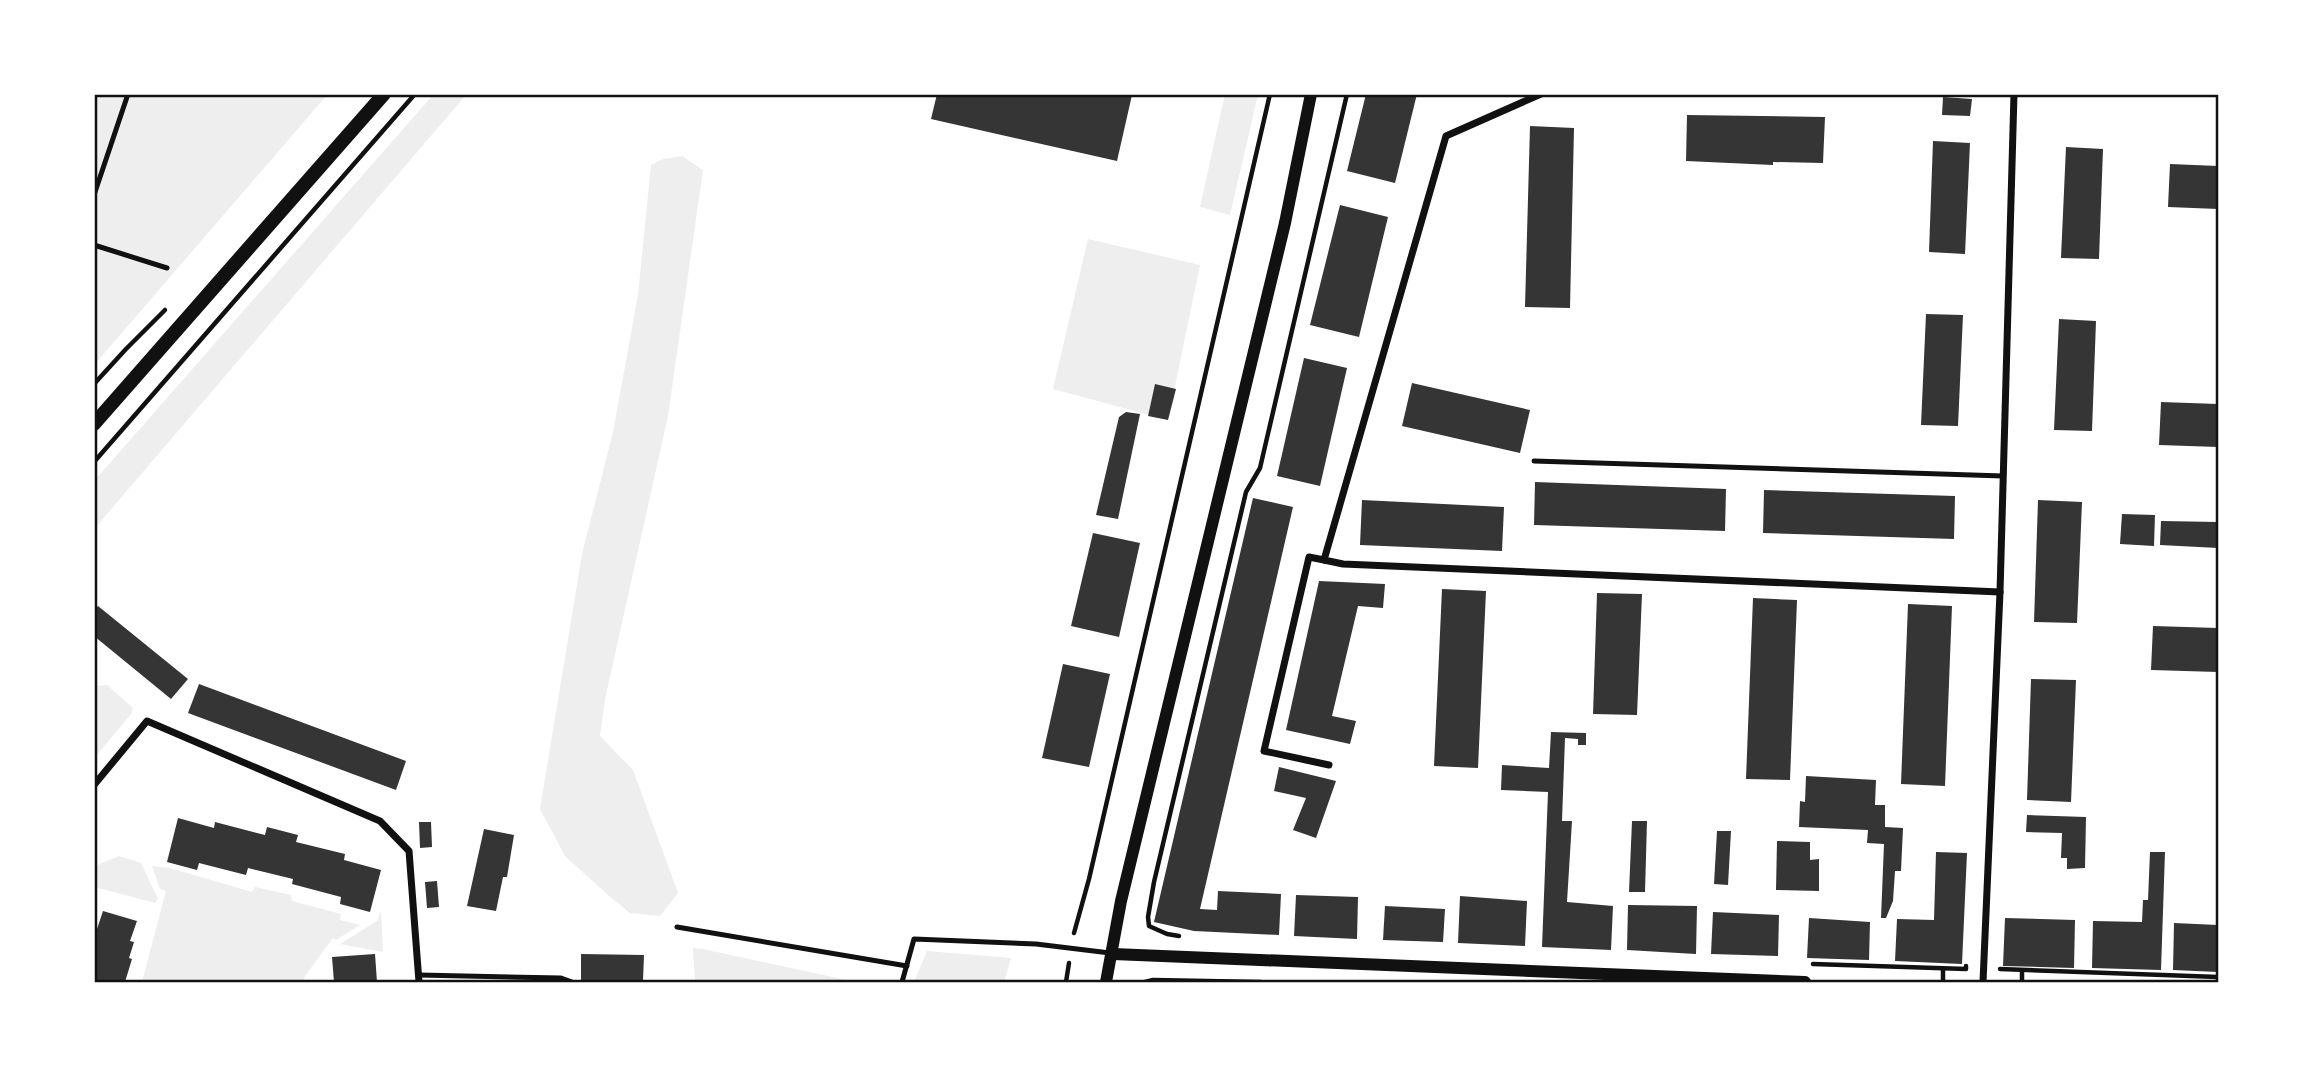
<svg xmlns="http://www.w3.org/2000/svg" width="2313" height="1077" font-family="Lato,sans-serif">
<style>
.green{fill:#eee}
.building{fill:#353535}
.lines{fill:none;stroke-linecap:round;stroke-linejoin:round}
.path{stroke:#111;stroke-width:4.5}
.service{stroke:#111;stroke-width:5}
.minor{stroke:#111;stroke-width:7}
.tertiary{stroke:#111;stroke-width:12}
.secondary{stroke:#111;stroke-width:14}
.neatline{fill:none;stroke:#111;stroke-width:2.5}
</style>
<rect width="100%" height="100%" fill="#fff"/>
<g class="green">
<polygon points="1225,94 1258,95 1230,215 1200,207"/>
<polygon points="95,95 327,95 95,364"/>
<polygon points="433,95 466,95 95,528 95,480"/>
<polygon points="682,156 703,170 668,416 605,699 600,736 633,770 678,893 660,916 630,913 608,895 565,856 540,809 582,554 613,432 638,295 651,165 663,159"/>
<polygon points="1088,239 1200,265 1168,420 1053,389"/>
<polygon points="107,685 133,708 131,714 95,757 95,686"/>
<polygon points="119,856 141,863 158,899 155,903 95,887 95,866"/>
<polygon points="152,866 170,868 252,892 255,887 291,895 292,901 341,914 340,920 360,925 336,940 333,938 305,976 303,982 142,982 166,891 160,889"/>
<polygon points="381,911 383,952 340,944 377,921"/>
<polygon points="693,948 703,949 856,982 695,982"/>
<polygon points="927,951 1011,958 1004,982 914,982"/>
</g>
<g class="building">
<polygon points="937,94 1130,94 1132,95 1117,161 931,119"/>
<polygon points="1366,94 1417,94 1395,183 1347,171"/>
<polygon points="1943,97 1972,99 1970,116 1942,115"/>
<polygon points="1687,115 1825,117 1823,163 1773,162 1773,165 1686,161"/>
<polygon points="1530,126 1574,128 1570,308 1525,307"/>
<polygon points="1933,141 1970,143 1965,254 1929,252"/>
<polygon points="2066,147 2103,149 2099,259 2061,258"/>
<polygon points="2170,164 2218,166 2218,209 2168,207"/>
<polygon points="1340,205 1388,217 1359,337 1310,325"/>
<polygon points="1926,314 1963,315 1958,426 1921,425"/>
<polygon points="2059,319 2096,321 2092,431 2054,430"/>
<polygon points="1304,358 1347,368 1320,486 1277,476"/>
<polygon points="1412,383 1530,410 1520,453 1402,426"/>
<polygon points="1155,384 1176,389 1168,420 1148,416"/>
<polygon points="2161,402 2218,404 2218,447 2159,445"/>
<polygon points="1126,412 1140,414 1118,519 1096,515 1119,417"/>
<polygon points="1535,482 1726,489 1725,531 1534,525"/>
<polygon points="1764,490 1955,496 1954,539 1763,533"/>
<polygon points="1253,498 1293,507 1200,909 1217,910 1218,891 1281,894 1279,935 1194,931 1154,922"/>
<polygon points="1362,500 1504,507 1502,551 1360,545"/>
<polygon points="2038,500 2082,502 2077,623 2034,622"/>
<polygon points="2122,514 2155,515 2154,546 2120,544"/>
<polygon points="2161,521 2218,522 2218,548 2160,545"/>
<polygon points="1093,533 1140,543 1119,637 1071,626"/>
<polygon points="1319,581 1385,584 1383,608 1358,606 1332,716 1356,721 1350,744 1286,730"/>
<polygon points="1442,589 1486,591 1478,768 1434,766"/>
<polygon points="1597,593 1642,594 1637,715 1593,714"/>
<polygon points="1753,598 1797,600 1790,780 1746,779"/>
<polygon points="1908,604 1952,606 1945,786 1901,784"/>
<polygon points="98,606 188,679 171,699 94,636 94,611"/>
<polygon points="2153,626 2218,628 2218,672 2151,670"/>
<polygon points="1063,664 1110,674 1089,767 1042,758"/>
<polygon points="2031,679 2076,680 2071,802 2027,800"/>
<polygon points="199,684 406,761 396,790 188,713"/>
<polygon points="1551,732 1586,733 1586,745 1578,745 1578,739 1565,738 1562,821 1572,821 1567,902 1613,906 1611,950 1542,947 1548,792 1501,790 1502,765 1549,768"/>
<polygon points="1279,767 1336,781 1316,838 1293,830 1306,798 1274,791"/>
<polygon points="1806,776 1876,780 1875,805 1885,805 1885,827 1903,828 1901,871 1895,871 1893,901 1886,918 1881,918 1884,844 1867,843 1868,830 1799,827 1800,801 1805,802"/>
<polygon points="2027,815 2086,817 2085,868 2067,869 2067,858 2061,858 2062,833 2026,832"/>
<polygon points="178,818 214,828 215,822 265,835 267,827 298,835 296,842 345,854 344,860 381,870 370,912 340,904 341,897 292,884 293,879 248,868 246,875 199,863 197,870 167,862"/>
<polygon points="1632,821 1647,821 1645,892 1629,892"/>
<polygon points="419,822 431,822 432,847 420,848"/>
<polygon points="484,829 514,835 507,877 503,877 496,911 467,906"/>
<polygon points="1717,831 1731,831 1728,885 1714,884"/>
<polygon points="1777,841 1810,842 1810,860 1819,859 1819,891 1776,890"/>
<polygon points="1936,852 1967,853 1962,964 1895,961 1897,919 1934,920"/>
<polygon points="2150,852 2165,852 2161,970 2092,968 2093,921 2142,922 2143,900 2148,900"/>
<polygon points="437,881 439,907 427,908 425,882"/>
<polygon points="1296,895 1358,897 1357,939 1294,936"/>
<polygon points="1460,896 1527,901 1525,946 1458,943"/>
<polygon points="1628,905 1697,906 1696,954 1627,950"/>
<polygon points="1385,906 1445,909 1443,942 1383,940"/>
<polygon points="103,911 137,921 130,941 134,942 129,958 132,959 125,982 94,982 94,938"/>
<polygon points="1713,912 1779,915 1778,956 1711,954"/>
<polygon points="1809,918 1870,922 1869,960 1807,958"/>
<polygon points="2005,918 2075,920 2074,968 2003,966"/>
<polygon points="2174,923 2218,925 2218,972 2173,970"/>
<polygon points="375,954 377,982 334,982 332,957"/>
<polygon points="581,954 644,955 643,981 581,980"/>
</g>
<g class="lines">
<g class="path">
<polyline points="94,384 126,349 165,310"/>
<polyline points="94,462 415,94"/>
<polyline points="1074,933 1089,879 1270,94"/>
<polyline points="1179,936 1167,934 1149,926 1148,917 1154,882 1246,492 1260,468 1347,94"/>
<polyline points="1813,964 1966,969 1966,966"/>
<polyline points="2000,969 2218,977"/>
<polyline points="1066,982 1069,963"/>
<polyline points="1145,982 1153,980 1261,982"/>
<polyline points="1943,982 1943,970"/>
<polyline points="2022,982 2022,972"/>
</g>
<g class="service">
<polyline points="94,195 128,94"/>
<polyline points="94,245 167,268"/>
<polyline points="1534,461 2003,476"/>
<polyline points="677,927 907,966"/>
<polyline points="419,975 561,978 572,982"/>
<polyline points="902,982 914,939 1036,944 1110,953"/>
</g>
<g class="minor">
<polyline points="1541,94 1446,136 1324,560 1343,564 2000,592"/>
<polyline points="1324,560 1309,557 1264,751 1329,765"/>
<polyline points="94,785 147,721 380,821 409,851 419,982"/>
<polyline points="1983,982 2000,592 2014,94"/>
</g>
<g class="tertiary">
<polyline points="1113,954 1805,982"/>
<polyline points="1106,982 1121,901 1285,223 1311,94"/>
</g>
<polyline class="secondary" points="94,424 384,94"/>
</g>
<rect width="2313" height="1077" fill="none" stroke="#ffffff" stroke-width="192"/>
<rect x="96" y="96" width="2121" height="885" class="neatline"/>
</svg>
